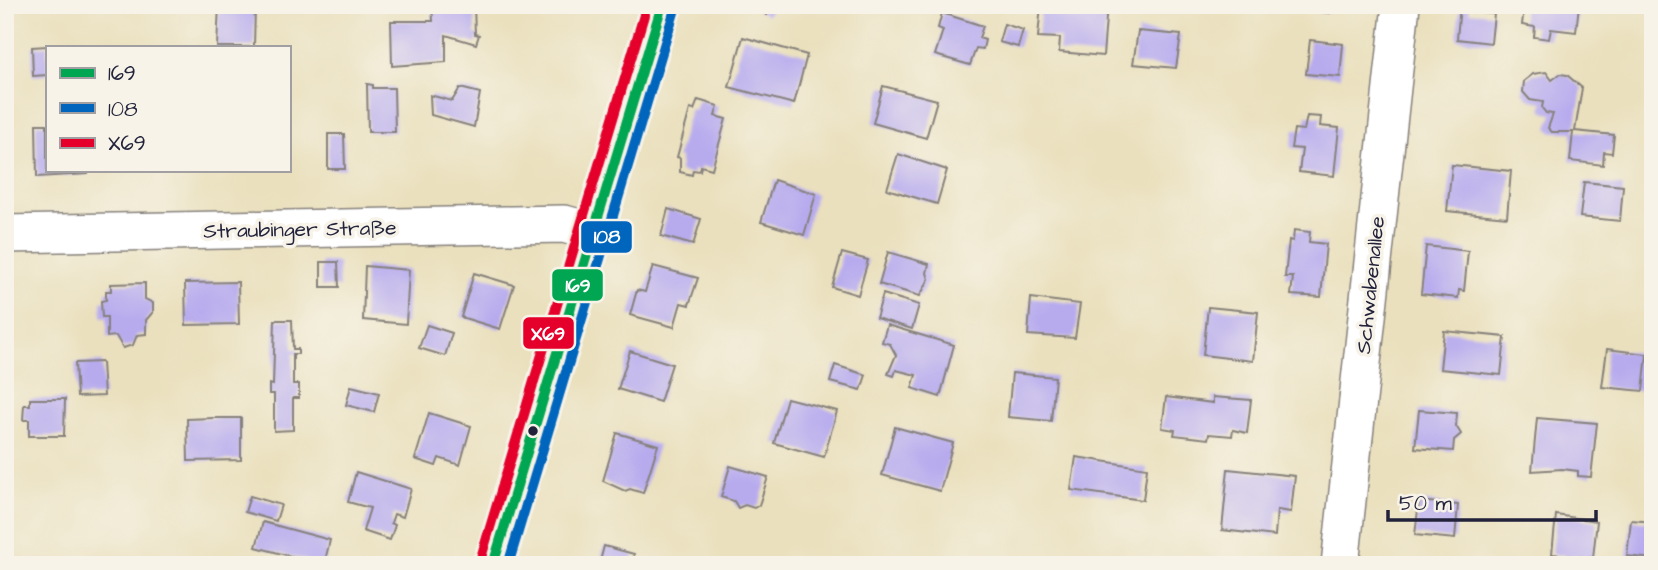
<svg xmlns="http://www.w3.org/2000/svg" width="1658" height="570" font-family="'Architects Daughter',sans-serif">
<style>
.building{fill:#b7abee}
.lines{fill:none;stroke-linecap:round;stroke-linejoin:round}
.minor-casing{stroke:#86817c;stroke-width:40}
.major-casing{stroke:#86817c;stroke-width:42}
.minor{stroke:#fff;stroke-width:37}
.major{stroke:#fff;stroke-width:38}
.bus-1-casing{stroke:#f7f3e8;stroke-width:16}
.bus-2-casing{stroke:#f7f3e8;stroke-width:16}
.bus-3-casing{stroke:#f7f3e8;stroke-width:16}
.bus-1{stroke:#00a651;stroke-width:10}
.bus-2{stroke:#0065bd;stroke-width:10}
.bus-3{stroke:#e4002b;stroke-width:10}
.bus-dot{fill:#22223b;stroke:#f7f3e8;stroke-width:2.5}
.labels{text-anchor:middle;stroke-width:7;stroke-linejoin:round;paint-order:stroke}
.street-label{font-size:21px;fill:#22223b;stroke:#f7f3e8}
.line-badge{stroke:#f7f3e8;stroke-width:2.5}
.badge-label{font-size:19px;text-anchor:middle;font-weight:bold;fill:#fff}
</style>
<rect width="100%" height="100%" fill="#f7f3e8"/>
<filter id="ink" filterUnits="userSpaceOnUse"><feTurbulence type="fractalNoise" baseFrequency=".0143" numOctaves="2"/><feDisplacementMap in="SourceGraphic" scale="14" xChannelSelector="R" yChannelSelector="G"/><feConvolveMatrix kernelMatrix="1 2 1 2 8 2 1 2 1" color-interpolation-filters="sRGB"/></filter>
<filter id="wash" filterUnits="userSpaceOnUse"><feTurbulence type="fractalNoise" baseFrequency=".00686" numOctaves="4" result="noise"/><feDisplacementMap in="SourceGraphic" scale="28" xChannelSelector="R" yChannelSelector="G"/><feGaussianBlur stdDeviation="1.57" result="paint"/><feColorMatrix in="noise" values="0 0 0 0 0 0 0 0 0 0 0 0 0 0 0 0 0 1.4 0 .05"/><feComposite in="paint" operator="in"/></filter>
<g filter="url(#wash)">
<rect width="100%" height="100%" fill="#eae0bd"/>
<g id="blocks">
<g class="building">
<polygon points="219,5 255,7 254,47 217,47"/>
<polygon points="432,5 474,5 475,34 479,35 476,44 446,35 446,62 392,66 391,21 433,21"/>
<polygon points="789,5 787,11 773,7 767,15 750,6"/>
<polygon points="1041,5 1107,5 1103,56 1059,52 1060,38 1038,37"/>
<polygon points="1300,5 1331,5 1330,13 1300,10"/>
<polygon points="1460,5 1470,5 1469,12 1494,14 1491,43 1457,39"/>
<polygon points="1545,5 1579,5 1576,32 1551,29 1549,39 1534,37 1535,27 1522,25 1524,7 1545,9"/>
<polygon points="942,13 983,26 979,38 985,40 983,49 976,48 970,65 935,55 943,30 938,28"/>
<polygon points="1004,24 1023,30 1018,47 999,42"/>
<polygon points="1138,31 1181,35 1176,68 1133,64"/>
<polygon points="743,37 807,55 794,104 729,87"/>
<polygon points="1310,40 1343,44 1340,77 1306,74"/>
<polygon points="47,46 47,75 33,76 32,47"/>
<polygon points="1546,72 1552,80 1560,74 1567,75 1582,88 1575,131 1614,135 1612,153 1604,152 1603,165 1570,161 1573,132 1552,132 1548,128 1553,114 1546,113 1542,108 1543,102 1530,100 1523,92 1524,81 1533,74"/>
<polygon points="367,84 373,85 373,88 394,88 395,132 368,132"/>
<polygon points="883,86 937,100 926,138 873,123"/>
<polygon points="460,88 480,93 474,127 431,115 430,95 452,101"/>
<polygon points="698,100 718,106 715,116 726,119 712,169 701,166 700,171 693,170 692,175 680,172 680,158 677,157 690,109 694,110"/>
<polygon points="1307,116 1321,117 1320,126 1339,128 1334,176 1299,172 1302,149 1291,148 1294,129 1304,130"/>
<polygon points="36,124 47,124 47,170 88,170 88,174 37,177"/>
<polygon points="5,132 11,132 12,167 5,167"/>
<polygon points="328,134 344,134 345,169 328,169"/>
<polygon points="898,154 947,170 937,204 887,189"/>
<polygon points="1452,165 1511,171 1507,217 1447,211"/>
<polygon points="774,180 816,194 804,235 761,222"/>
<polygon points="1584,182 1623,186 1620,221 1580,217"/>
<polygon points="668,209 701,219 693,245 661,236"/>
<polygon points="1294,230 1310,232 1309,242 1326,244 1321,297 1291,295 1293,277 1285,277 1289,240 1293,241"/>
<polygon points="1426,246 1468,251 1464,291 1459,290 1458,298 1421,294"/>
<polygon points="888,252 929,264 927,273 929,279 920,296 879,284"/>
<polygon points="842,253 868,260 858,295 832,287"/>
<polygon points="321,262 338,262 339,287 321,287"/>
<polygon points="365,266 409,270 406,324 363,320"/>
<polygon points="653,266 698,278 689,305 681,303 674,327 630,315 637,290 645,292"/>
<polygon points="474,273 514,285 500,329 461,317"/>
<polygon points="238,282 239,324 186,325 185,283"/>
<polygon points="145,283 145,299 153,303 153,312 146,320 146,334 137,335 133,345 123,348 116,336 107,337 107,317 102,317 101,301 106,300 106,291 111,291 111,284"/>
<polygon points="883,294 919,305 912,329 876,318"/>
<polygon points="1031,298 1080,304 1075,338 1028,335"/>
<polygon points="1208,307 1258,312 1253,361 1203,355"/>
<polygon points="275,320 292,320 293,349 298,349 298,354 293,354 293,384 299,384 299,398 293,398 293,430 274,431 274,394 269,394 269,384 273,385"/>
<polygon points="427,325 452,333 445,356 419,348"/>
<polygon points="887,325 954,345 940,397 912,388 916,375 896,370 894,376 888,374 896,355 890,344 882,342"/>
<polygon points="1444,331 1505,337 1501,375 1440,369"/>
<polygon points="1607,349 1647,354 1643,391 1602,387"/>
<polygon points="630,351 672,364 660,402 618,389"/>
<polygon points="102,362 104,396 77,397 75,363"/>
<polygon points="835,365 866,375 861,390 830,382"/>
<polygon points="1012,373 1055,377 1051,421 1008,417"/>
<polygon points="351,386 379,393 374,412 346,405"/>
<polygon points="1166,397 1213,403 1213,397 1251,400 1247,433 1233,430 1232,436 1209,434 1208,439 1174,435 1175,430 1162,428"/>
<polygon points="787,398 837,411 824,457 774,443"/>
<polygon points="30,399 65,399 64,436 29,436 29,420 23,420 24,405 30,405"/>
<polygon points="1419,410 1457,413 1456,426 1461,434 1454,440 1453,451 1415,448"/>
<polygon points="429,413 471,426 460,465 439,458 436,466 415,459"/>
<polygon points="214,418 241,418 241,460 188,461 187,419"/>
<polygon points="1537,418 1597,423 1591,477 1578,476 1578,471 1562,469 1532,471"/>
<polygon points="895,427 953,443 940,491 882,475"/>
<polygon points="617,433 658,445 643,493 630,489 625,491 603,481"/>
<polygon points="1076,457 1147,468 1143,500 1071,490"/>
<polygon points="730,466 768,477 759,505 754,508 745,505 738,508 734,501 721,497"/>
<polygon points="1228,469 1295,476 1291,512 1277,510 1275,536 1222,530"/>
<polygon points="356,472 411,489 403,517 394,514 391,523 395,525 390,540 363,531 370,508 348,502"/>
<polygon points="250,496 281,505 276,521 245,512"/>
<polygon points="1419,501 1458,505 1455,539 1415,535"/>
<polygon points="1556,515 1597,521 1593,558 1552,554"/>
<polygon points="1631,520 1653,522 1653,559 1627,556"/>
<polygon points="263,522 330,540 324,565 256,547"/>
<polygon points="604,546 634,554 632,565 599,565"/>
<rect x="24" y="561" width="52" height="4"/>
<polygon points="153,561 153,565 113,565 113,562"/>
</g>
</g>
</g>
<g filter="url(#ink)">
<use href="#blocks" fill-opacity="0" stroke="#86817c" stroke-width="2"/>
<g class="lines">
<g class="minor-casing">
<g id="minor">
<polyline points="5,234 564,224 594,232"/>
<polyline points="1340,565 1401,5"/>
</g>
</g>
<g class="major-casing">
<polyline id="major" points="493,565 662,5"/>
</g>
<use href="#minor" class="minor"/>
<use href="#major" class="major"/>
<g class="bus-1-casing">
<polyline id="bus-1" points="493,565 662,5"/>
</g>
<g class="bus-2-casing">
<polyline id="bus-2" points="508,565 675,9"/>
</g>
<g class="bus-3-casing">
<polyline id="bus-3" points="480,561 647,5"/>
</g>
<use href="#bus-1" class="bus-1"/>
<use href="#bus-2" class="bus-2"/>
<use href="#bus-3" class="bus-3"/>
</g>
</g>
<circle class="bus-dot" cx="533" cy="431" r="6"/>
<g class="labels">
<g class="street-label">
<text transform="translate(300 229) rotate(-1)" y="7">Straubinger Straße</text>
<text transform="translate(1370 285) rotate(-84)" y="7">Schwabenallee</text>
</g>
</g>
<g class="line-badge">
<rect x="580" y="220" width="53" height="34" rx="7" fill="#0065bd"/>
<rect x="551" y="268" width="53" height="34" rx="7" fill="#00a651"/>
<rect x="522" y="316" width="53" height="34" rx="7" fill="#e4002b"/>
</g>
<g class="badge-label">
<text x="607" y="243">108</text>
<text x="578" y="292">169</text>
<text x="548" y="340">X69</text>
</g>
<rect width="1658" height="570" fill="none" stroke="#f7f3e8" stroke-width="28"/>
<rect x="46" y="46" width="245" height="126" fill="#f7f3e8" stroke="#a29fa3" stroke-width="2"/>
<rect x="60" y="68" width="35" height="10" fill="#00a651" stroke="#a29fa3" stroke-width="2"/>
<text x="108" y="80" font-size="21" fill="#22223b">169</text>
<rect x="60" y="103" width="35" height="10" fill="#0065bd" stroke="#a29fa3" stroke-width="2"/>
<text x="108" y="116" font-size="21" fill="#22223b">108</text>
<rect x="60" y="138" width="35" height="10" fill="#e4002b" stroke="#a29fa3" stroke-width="2"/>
<text x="108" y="150" font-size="21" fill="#22223b">X69</text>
<path d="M1388 510v10h208v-10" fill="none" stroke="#22223b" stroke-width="3.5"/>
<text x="1399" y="510" font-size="21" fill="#22223b" stroke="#f7f3e8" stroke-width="5" paint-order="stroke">50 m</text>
</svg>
